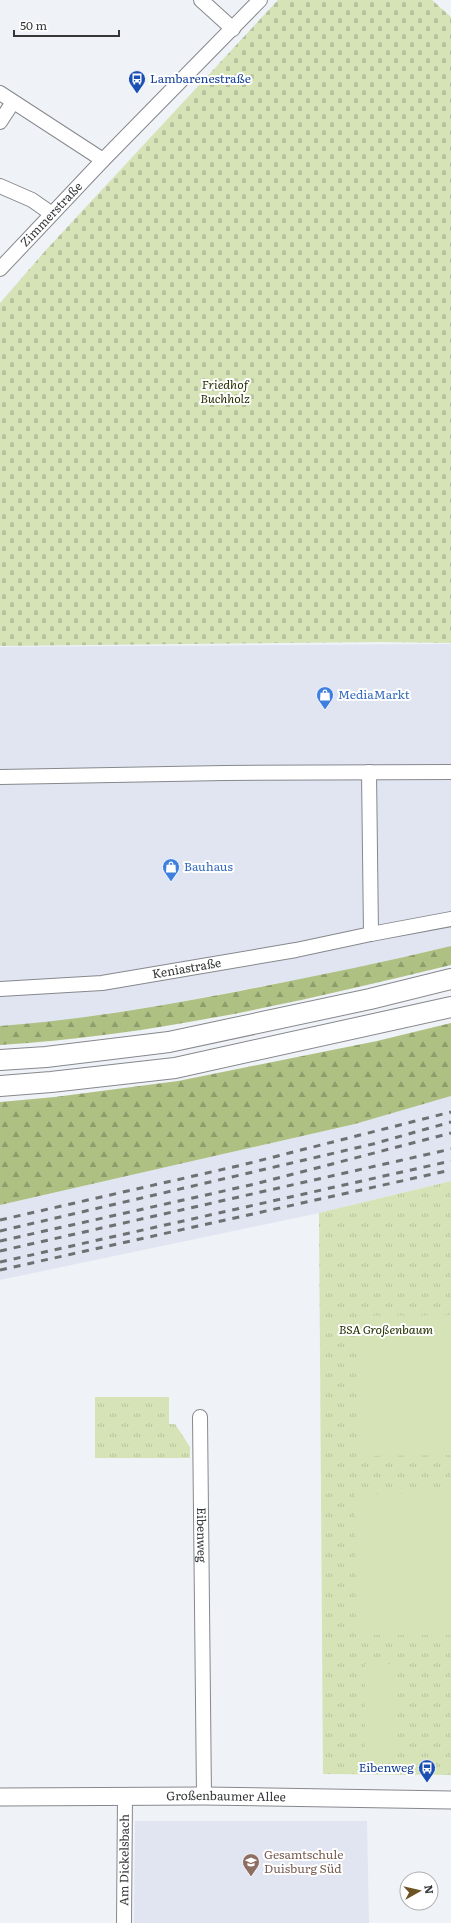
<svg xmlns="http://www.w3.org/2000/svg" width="451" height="1923" font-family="Literata,serif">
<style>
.built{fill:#e0e5f1}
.grass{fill:url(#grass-tufts)}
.forest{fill:url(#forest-firs)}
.cemetery{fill:url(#cemetery-stones)}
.pitch{fill:#d5e3b7}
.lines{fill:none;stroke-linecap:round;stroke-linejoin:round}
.minor-casing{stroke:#86888d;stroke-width:16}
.major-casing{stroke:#86888d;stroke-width:19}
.highway-casing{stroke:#86888d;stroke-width:22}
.minor{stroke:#fff;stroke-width:14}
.major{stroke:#fff;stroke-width:17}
.highway{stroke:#fff;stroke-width:20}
.rail{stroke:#6e7072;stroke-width:3;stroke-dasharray:7 7;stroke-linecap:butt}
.labels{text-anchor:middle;stroke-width:4;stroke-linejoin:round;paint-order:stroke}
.transit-label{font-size:12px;fill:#164399;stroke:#fff;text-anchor:start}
.street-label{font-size:12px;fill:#353738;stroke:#fff}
.park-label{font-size:12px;font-style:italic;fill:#263001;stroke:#fff}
.shop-label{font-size:12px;fill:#366cbe;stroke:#fff;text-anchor:start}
.education-label{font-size:12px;fill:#785e54;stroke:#fff;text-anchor:start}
</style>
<defs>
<pattern id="grass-tufts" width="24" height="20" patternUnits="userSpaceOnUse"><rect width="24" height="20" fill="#d5e3b7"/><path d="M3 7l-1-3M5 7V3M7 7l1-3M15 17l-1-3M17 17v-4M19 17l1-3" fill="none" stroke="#b7c39e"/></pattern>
<pattern id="forest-firs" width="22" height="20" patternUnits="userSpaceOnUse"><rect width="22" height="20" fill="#afc083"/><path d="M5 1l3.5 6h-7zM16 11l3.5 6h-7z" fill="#8f9d6c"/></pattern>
<pattern id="cemetery-stones" width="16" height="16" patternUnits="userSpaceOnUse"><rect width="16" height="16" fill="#d5e3b7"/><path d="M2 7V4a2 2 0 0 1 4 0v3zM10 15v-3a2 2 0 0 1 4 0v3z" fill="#b7c39e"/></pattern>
</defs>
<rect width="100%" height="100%" fill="#eff2f7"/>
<g class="built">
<polygon points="451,644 451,946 362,967 164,1005 44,1023 0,1026 0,647"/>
<polygon points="451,1096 451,1181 319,1213 0,1280 0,1205 355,1124"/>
<polygon points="135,1821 367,1821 369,1923 134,1923"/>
</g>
<g class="grass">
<polygon points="451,1181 451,1775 323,1774 319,1213"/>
<polygon points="95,1397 169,1397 169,1424 175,1424 190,1447 190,1458 95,1458"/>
</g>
<g class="forest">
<path d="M451 946V965C303 1001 152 1036 0 1045V1026C81 1020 161 1006 240 991 311 977 381 963 451 946Z"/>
<polygon points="451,1023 451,1096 355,1124 0,1205 0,1102 55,1097 178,1081 377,1041"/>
</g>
<polygon class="cemetery" points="278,0 432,0 451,17 451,643 381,642 0,646 0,303 46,250"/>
<g class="pitch">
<polygon points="451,1315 451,1455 357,1456 356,1316"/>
<polygon points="451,1493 451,1635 356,1635 355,1494"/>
<polygon points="365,1664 393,1664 393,1757 365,1758"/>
</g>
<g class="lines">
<g class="minor-casing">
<g id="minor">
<polyline points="201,0 233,29"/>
<polyline points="0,93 103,160"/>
<polyline points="0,122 13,102"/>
<polyline points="0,186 32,200 52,214"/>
<path id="s1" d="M0 269 103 160 260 0"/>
<polyline points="0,777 225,773 451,772"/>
<polyline points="371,934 451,919"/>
<path id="s2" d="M0 989 102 983 296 950 371 934 369 772"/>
<path id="s3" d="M200 1417 204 1796"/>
<path id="s4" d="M124 1923 125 1797"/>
</g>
</g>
<g class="major-casing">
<g id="major">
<path id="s5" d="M0 1797 204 1796 451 1800"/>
</g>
</g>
<g class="highway-casing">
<g id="highway">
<polyline points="0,1060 46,1057 169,1042 370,999 451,979"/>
<polyline points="0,1086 51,1082 175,1068 451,1007"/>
</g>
</g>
<use href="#minor" class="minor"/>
<use href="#major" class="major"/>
<use href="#highway" class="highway"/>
<g class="rail">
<polyline points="0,1220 242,1165 451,1112"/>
<polyline points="0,1231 373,1144 451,1122"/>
<polyline points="0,1241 255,1184 451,1133"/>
<polyline points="0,1251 451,1149"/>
<polyline points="0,1262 451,1161"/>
<polyline points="0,1270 451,1170"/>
</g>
</g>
<defs>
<g id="bus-pin" transform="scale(0.9)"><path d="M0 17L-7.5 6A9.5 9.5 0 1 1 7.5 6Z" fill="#1a4fb4" stroke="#fff"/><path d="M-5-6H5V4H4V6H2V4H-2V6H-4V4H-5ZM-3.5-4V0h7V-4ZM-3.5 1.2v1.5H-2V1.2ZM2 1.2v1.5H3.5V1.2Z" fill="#fff"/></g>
<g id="shop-pin" transform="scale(0.9)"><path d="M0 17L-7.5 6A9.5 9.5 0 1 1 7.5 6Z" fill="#3f7fe0" stroke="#fff"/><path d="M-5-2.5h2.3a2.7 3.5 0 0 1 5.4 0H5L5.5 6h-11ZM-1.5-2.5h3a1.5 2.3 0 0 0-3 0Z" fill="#fff"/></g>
<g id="school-pin" transform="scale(0.9)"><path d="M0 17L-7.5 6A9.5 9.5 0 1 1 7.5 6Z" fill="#8d6e63" stroke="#fff"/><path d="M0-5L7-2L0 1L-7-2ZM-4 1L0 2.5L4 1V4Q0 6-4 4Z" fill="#fff"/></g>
</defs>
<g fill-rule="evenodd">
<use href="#bus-pin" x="137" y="79"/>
<use href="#shop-pin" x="325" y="695"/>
<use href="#shop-pin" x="171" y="867"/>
<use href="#bus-pin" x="427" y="1768"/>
<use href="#school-pin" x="251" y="1862"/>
</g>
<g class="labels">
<g class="transit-label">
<text x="150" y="83">Lambarenestraße</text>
<text x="414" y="1772" text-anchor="end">Eibenweg</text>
</g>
<g class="street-label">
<text dy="4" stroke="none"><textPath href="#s1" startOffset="75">Zimmerstraße</textPath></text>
<text dy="4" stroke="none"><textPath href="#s2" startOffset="188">Keniastraße</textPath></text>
<text dy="4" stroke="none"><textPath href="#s3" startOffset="118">Eibenweg</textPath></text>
<text dy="4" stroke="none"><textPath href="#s5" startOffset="226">Großenbaumer Allee</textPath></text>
<text dy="4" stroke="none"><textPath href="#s4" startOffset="63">Am Dickelsbach</textPath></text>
</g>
<g class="park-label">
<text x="225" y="389">Friedhof<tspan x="225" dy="14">Buchholz</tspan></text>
<text x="386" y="1334">BSA Großenbaum</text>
</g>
<g class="shop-label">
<text x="338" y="699">MediaMarkt</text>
<text x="184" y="871">Bauhaus</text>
</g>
<g class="education-label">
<text x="264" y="1859">Gesamtschule<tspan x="264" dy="14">Duisburg Süd</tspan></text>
</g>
</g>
<g transform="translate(419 1891) rotate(82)"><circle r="19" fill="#ffffff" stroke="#aeafaf"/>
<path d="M0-3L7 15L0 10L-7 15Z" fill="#6d5324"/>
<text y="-6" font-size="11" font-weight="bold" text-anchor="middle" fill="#353738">N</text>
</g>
<path d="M14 30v6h105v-6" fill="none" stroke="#353738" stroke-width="2"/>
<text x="20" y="30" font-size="12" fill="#353738" stroke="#ffffff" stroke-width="3" paint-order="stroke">50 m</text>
</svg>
